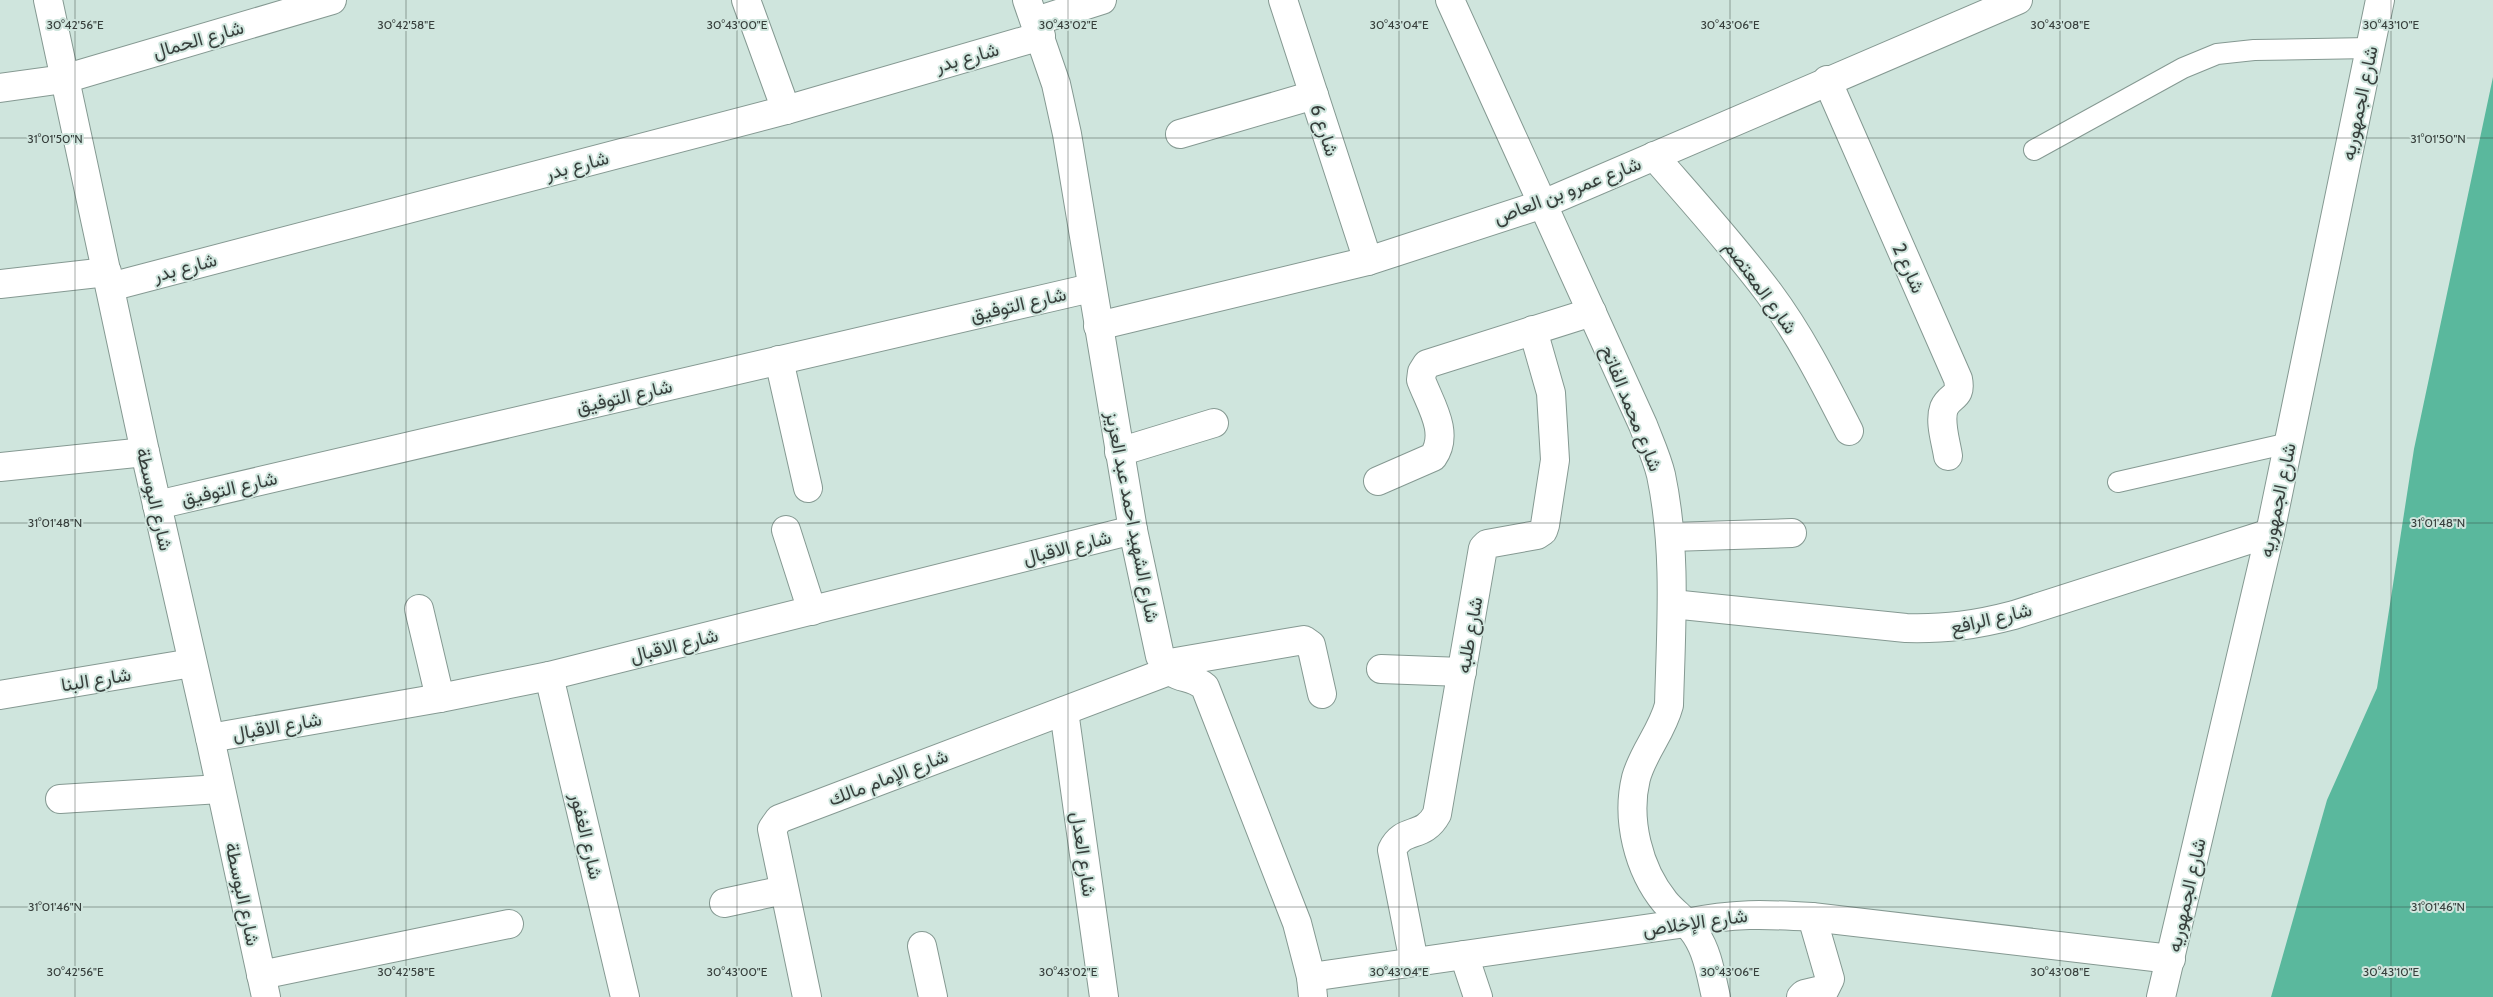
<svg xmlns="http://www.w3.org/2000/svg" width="2493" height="997" font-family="Cabin,Vazirmatn,sans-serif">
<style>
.water{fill:#5ab89d}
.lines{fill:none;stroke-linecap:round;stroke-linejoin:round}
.lane-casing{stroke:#859992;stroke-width:22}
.street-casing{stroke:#859992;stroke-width:30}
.secondary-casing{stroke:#859992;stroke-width:30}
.lane{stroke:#fff;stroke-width:20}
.street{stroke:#fff;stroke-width:28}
.secondary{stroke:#fff;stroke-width:28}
.ticks{fill:none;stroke:#373f3c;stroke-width:1;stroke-opacity:0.45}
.labels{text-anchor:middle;stroke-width:4;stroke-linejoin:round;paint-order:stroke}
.street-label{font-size:19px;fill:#373f3c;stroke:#cfe5dd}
.ticks-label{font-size:12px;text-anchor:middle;fill:#373f3c;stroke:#cfe5dd;stroke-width:4;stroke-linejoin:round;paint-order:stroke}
</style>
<rect width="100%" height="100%" fill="#cfe5dd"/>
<polygon class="water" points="2493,77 2493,997 2271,997 2327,800 2377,688 2414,449"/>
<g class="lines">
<g class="lane-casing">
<g id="lane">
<polyline points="2034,150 2183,68 2217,54 2254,50 2370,48"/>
<polyline points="2118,482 2289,443"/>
</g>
</g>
<g class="street-casing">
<g id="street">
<polyline points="48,0 145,452 210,738 266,997"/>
<polyline points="746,0 786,110"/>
<path d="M1027 0 1056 84 1067 134 1133 530 1160 656C1175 685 1187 671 1205 687L1297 923 1311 977 1313 997"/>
<polyline points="1283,0 1368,261"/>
<path d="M1450 0 1643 425C1649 441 1657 458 1661 475 1677 551 1671 628 1669 705 1662 732 1643 752 1636 778 1626 819 1638 869 1665 902 1674 913 1688 922 1696 935 1708 953 1711 976 1716 997"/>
<polyline points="1036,21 1102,0"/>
<path d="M1827 80 1958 379C1962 399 1950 394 1944 408 1939 422 1946 442 1948 456"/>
<polyline points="0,88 64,79 332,0"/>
<polyline points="1180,134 1314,95"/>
<path d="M1654 156C1693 201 1733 245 1769 293 1801 336 1825 384 1849 431"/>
<polyline points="0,284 107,272"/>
<polyline points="110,287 786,110 1041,36"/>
<polyline points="1098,326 1368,261 1543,204 2018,0"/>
<polyline points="779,360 808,488"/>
<polyline points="1119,452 1214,423"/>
<polyline points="0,467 145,452"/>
<path d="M1378 481 1433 457C1450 433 1430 404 1421 380L1422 372 1427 364 1592 312"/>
<polyline points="157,505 1091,288"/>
<polyline points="786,530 812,611"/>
<polyline points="1671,537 1792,533"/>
<path d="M1672 604 1906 628C1946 629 1976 625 2014 615L2270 533"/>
<polyline points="419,609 440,698"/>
<polyline points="1164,664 1304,640 1311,645 1322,694"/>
<polyline points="1381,669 1462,672"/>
<polyline points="549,676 625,997"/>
<polyline points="0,695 192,663"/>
<polyline points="1064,711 1104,997"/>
<polyline points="210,738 440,698 549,676 1133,530"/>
<polyline points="60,799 220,789"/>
<polyline points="724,903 784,890"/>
<polyline points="922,946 933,997"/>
<polyline points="1464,955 1478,997"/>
<path d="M1414 962 1392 850C1403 826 1423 840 1437 814L1483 548 1487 544 1537 535 1543 531 1545 525 1555 460 1551 393 1533 330"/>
<polyline points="261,975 509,924"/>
<path d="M1311 977 1686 923C1734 913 1764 914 1812 917L2171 959"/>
<polyline points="807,997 773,834 772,829 779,819 1169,671"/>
<polyline points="1801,997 1804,994 1825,989 1830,979 1812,917"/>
</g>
</g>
<g class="secondary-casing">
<polyline id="secondary" points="2161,997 2270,533 2380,0"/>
</g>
<use href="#lane" class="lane"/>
<use href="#street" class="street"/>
<use href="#secondary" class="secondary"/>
</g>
<path class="ticks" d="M75 0V997M406 0V997M737 0V997M1068 0V997M1399 0V997M1730 0V997M2060 0V997M2391 0V997M0 138H2493M0 523H2493M0 907H2493"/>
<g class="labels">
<g class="street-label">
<text transform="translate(198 39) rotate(-16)" y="7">شارع الحمال</text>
<text transform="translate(967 57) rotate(-16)" y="7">شارع بدر</text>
<text transform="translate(2359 103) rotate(-78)" y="7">شارع الجمهوريه</text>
<text transform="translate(1325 130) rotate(72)" y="7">شارع 6</text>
<text transform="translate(577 165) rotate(-15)" y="7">شارع بدر</text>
<text transform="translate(1567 190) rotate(-21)" y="7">شارع عمرو بن العاص</text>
<text transform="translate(185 267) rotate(-15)" y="7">شارع بدر</text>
<text transform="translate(1909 268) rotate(66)" y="7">شارع 2</text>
<text transform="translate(1761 287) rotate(54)" y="7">شارع المعتصم</text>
<text transform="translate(1018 304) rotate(-13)" y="7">شارع التوفيق</text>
<text transform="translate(624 396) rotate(-13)" y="7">شارع التوفيق</text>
<text transform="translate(1632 408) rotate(68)" y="7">شارع محمد الفاتح</text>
<text transform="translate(229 488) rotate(-13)" y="7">شارع التوفيق</text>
<text transform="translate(155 499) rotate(77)" y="7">شارع البوسطة</text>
<text transform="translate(2277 500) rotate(-78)" y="7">شارع الجمهوريه</text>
<text transform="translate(1133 517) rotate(79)" y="7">شارع الشهيد احمد عبد العزيز</text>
<text transform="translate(1067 547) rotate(-14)" y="7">شارع الاقبال</text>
<text transform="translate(1991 618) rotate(-13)" y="7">شارع الرافع</text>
<text transform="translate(1469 635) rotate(-80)" y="7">شارع طلبه</text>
<text transform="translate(674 645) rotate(-14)" y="7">شارع الاقبال</text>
<text transform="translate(96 679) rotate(-9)" y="7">شارع البنا</text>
<text transform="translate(277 726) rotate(-10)" y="7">شارع الاقبال</text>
<text transform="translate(888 777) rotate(-21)" y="7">شارع الإمام مالك</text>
<text transform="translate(587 836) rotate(77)" y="7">شارع الغفور</text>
<text transform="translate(1084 854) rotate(82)" y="7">شارع العدل</text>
<text transform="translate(243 894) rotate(78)" y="7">شارع البوسطة</text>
<text transform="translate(2186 895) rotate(-77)" y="7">شارع الجمهوريه</text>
<text transform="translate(1695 922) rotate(-8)" y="7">شارع الإخلاص</text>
</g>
</g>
<g class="ticks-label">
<text x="75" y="29">30°42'56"E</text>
<text x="406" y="29">30°42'58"E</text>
<text x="737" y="29">30°43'00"E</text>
<text x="1068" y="29">30°43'02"E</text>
<text x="1399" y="29">30°43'04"E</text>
<text x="1730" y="29">30°43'06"E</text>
<text x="2060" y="29">30°43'08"E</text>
<text x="2391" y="29">30°43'10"E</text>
<text x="55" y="143">31°01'50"N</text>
<text x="2438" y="143">31°01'50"N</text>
<text x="55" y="527">31°01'48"N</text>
<text x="2438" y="527">31°01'48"N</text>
<text x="55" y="911">31°01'46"N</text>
<text x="2438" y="911">31°01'46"N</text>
<text x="75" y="976">30°42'56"E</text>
<text x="406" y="976">30°42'58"E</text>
<text x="737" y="976">30°43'00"E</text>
<text x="1068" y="976">30°43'02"E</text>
<text x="1399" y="976">30°43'04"E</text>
<text x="1730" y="976">30°43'06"E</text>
<text x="2060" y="976">30°43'08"E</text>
<text x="2391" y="976">30°43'10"E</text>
</g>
</svg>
